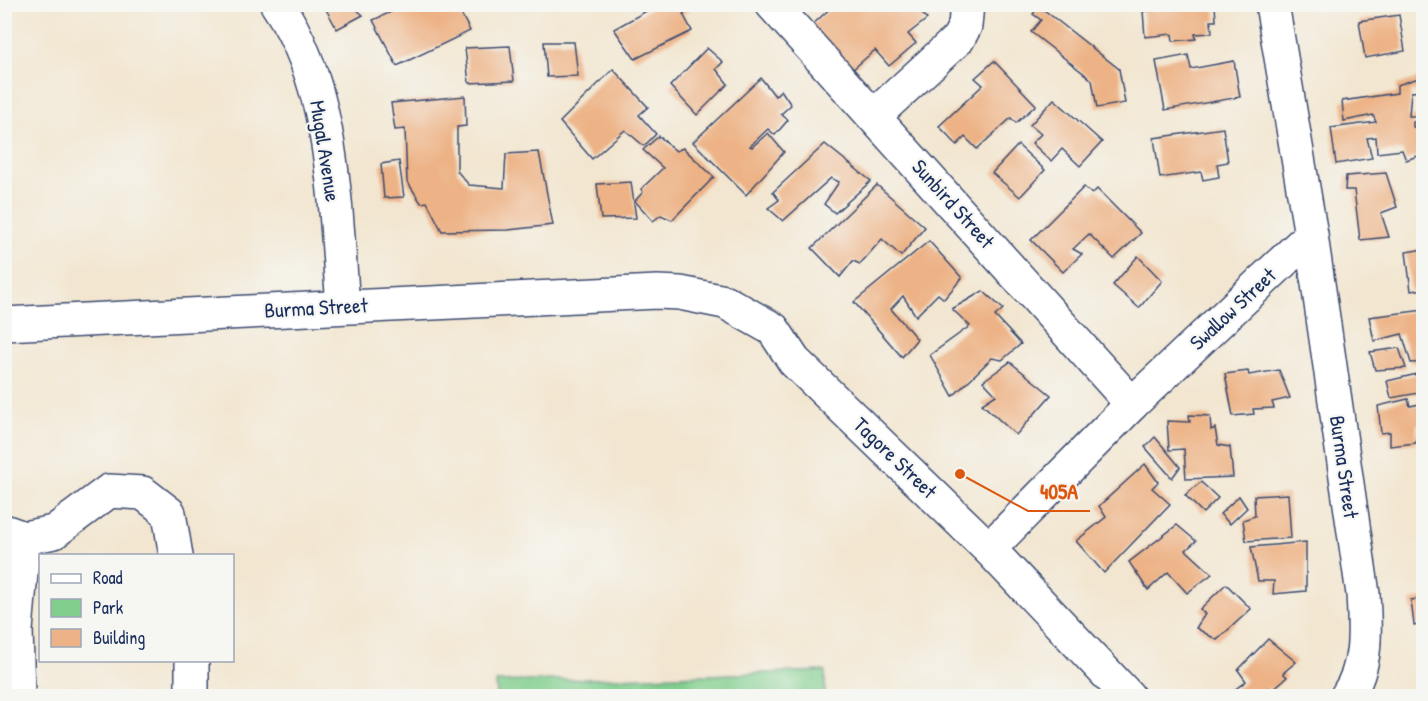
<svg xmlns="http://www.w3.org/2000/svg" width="1428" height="701" font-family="'Patrick Hand',sans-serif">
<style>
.green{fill:#81ce8d;stroke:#4e7e76;stroke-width:1.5}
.building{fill:#edb386}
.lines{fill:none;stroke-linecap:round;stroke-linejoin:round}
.minor-casing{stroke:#3b4a6f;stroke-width:36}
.minor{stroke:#fff;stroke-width:33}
.labels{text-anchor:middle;stroke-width:4.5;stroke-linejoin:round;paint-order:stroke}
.street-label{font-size:21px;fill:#1b2f5e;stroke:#f6f6f2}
.leader{fill:none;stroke:#de5710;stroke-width:2}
.callout-dot{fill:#de5710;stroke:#f6f6f2;stroke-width:2}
.callout-label{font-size:22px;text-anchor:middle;font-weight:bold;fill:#de5710;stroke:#f6f6f2;stroke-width:4.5;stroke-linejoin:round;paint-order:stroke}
</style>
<rect width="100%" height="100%" fill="#f6f6f2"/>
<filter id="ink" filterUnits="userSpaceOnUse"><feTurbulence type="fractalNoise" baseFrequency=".0167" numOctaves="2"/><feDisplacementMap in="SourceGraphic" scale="12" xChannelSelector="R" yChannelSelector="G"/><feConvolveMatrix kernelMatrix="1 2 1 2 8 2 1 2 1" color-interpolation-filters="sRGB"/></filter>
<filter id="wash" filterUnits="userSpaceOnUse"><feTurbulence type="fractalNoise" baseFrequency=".008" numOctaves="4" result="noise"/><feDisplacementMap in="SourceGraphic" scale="24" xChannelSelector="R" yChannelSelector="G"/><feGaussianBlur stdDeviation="1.35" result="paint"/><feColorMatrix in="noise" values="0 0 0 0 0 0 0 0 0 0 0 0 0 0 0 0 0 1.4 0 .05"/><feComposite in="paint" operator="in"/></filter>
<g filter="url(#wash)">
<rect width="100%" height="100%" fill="#f2e6d0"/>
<polygon class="green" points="825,671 825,696 497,696 496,682"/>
<g id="blocks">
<g class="building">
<polygon points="323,4 362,4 356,9 363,15 337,29"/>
<polygon points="409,4 456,4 470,31 397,66 373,20"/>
<polygon points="659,4 692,4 693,7 683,14 692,31 635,59 614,29"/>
<polygon points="835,4 927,4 920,11 927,19 908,34 916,43 889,66 875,50 851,71 811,26"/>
<polygon points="1159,4 1215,5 1216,21 1211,21 1212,33 1195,34 1196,39 1173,41 1172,34 1145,37 1143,11 1160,10"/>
<polygon points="1039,6 1119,69 1125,103 1097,108 1092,80 1031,32 1041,20 1033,14"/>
<polygon points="1399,15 1405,51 1365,58 1359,21"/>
<polygon points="544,42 574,42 578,76 547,77"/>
<polygon points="510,46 514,81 469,83 465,48"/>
<polygon points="707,48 723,62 716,69 728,84 697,115 670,86"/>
<polygon points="1188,55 1191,69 1234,61 1240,97 1165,110 1156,61"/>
<polygon points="994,61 1036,105 1016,123 1011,118 977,149 965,137 957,145 939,126 983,85 975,78"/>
<polygon points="613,69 648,107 639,115 656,134 644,146 625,130 592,159 560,122"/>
<polygon points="761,78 775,96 781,90 791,105 781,114 788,120 775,135 768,129 750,146 752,147 768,133 784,152 746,195 693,142"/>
<polygon points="1419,78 1424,91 1411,92 1409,116 1419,116 1420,120 1413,122 1413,127 1421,129 1424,154 1406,160 1402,150 1377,153 1376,137 1367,138 1372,158 1336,164 1331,128 1376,122 1373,115 1344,121 1342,101 1397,93 1397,85"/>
<polygon points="465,96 466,126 457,127 457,171 469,185 504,188 506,154 539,152 553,225 508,230 442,231 427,202 421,203 407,181 405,129 395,130 391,103"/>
<polygon points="1054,99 1102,142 1080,166 1062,149 1051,161 1032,143 1041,134 1030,125"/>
<polygon points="1223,128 1228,162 1217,164 1219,177 1203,180 1201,172 1160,178 1154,138"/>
<polygon points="659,136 676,151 683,148 714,177 672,220 661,215 653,221 635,201 643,192 641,189 663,168 643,150"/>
<polygon points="825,144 871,181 835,213 824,204 839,182 831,178 783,221 768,208 779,200 773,192"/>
<polygon points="1018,145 1045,170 1020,197 992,173"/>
<polygon points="399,161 404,197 384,198 381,164"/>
<polygon points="1386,173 1397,207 1381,213 1389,237 1360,240 1354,190 1345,190 1346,176"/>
<polygon points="631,182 636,218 601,219 597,184"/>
<polygon points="877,185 925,227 901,256 882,239 860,264 853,261 840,277 812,248"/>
<polygon points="1084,187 1092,194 1097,189 1141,233 1114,259 1089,234 1073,249 1082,254 1063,272 1031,240"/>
<polygon points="929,241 962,278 944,299 938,294 916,316 903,296 891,309 917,339 902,357 854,302"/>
<polygon points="1424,249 1424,289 1411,291 1406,252"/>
<polygon points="1138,256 1162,281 1139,308 1113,285"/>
<polygon points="983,291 1003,309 995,316 1021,344 1002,360 992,358 953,396 930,355 970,326 952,309"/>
<polygon points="1424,310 1424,362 1411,363 1402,334 1374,341 1369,317"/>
<polygon points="1399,348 1406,368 1375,370 1370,352"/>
<polygon points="1010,362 1051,395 1016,435 982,404 996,395 983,381"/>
<polygon points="1279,370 1290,398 1272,402 1274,408 1253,409 1254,414 1233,416 1225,374 1248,371 1249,375"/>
<polygon points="1417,374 1419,393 1391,398 1387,381"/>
<polygon points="1408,399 1410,406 1424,403 1424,423 1417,424 1416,443 1390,446 1390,432 1381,433 1378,406"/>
<polygon points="1189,415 1210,416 1211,430 1215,428 1218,445 1230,447 1233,477 1186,479 1184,449 1169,450 1167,421 1190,422"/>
<polygon points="1155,437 1180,467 1172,478 1145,447"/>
<polygon points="1145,464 1158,482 1152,488 1170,504 1104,573 1076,541 1106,517 1099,506"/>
<polygon points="1201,482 1218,498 1203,513 1185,495"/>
<polygon points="1288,494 1291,538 1246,541 1243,520 1255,516 1254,496"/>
<polygon points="1239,496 1247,508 1230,524 1220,514"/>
<polygon points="1177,525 1196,541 1186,550 1212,574 1187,593 1168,572 1148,590 1129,562"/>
<polygon points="1306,542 1306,591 1273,594 1274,581 1258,581 1251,547"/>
<polygon points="1226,584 1251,609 1217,640 1196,628 1205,614 1200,609"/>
<polygon points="1424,598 1424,636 1423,636 1420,624 1414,625 1411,600"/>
<polygon points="1268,639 1296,662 1283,673 1287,677 1272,690 1269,688 1261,696 1241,696 1233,691 1246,681 1238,670"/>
</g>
</g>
</g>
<g filter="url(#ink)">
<use href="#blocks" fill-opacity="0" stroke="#3b4a6f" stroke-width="1.5"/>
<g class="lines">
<g class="minor-casing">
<g id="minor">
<path d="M277 4C335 88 335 208 343 306"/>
<polyline points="772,4 1132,404"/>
<path d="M1272 4 1311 235 1363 594C1365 629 1368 666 1347 696"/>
<polyline points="874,116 958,39 965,26 967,4"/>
<polyline points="4,324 657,292 680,293 725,302 773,329 794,361 989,549 1128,696"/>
<polyline points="4,531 24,538 54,532 109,491 143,493 169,513 176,556"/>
<polyline points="989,549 1132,404 1311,235"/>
<polyline points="18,696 16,630 24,538"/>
<polyline points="192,696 192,660"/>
</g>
</g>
<use href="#minor" class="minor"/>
</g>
</g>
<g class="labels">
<g class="street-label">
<text transform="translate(325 151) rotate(81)" y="7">Mugal Avenue</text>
<text transform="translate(953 204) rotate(48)" y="7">Sunbird Street</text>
<text transform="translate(316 308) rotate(-3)" y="7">Burma Street</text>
<text transform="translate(1233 309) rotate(-43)" y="7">Swallow Street</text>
<text transform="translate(895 458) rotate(44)" y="7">Tagore Street</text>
<text transform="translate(1344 467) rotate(82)" y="7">Burma Street</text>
</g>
</g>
<path class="leader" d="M960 474L1028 511H1090"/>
<circle class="callout-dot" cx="960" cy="474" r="6"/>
<g class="callout-label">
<text x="1059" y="499">405A</text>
</g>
<rect width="1428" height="701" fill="none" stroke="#f6f6f2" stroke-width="24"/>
<rect x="39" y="554" width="195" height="108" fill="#f6f6f2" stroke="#9ea6b7" stroke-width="1.5"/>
<rect x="51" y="574" width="30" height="9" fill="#ffffff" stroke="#9ea6b7" stroke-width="1.5"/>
<text x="93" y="584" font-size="18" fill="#1b2f5e">Road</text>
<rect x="51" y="599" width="30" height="18" fill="#81ce8d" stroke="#9ea6b7" stroke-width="1.5"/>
<text x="93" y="614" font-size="18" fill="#1b2f5e">Park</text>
<rect x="51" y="629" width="30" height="18" fill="#edb386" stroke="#9ea6b7" stroke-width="1.5"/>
<text x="93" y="644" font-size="18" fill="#1b2f5e">Building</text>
</svg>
